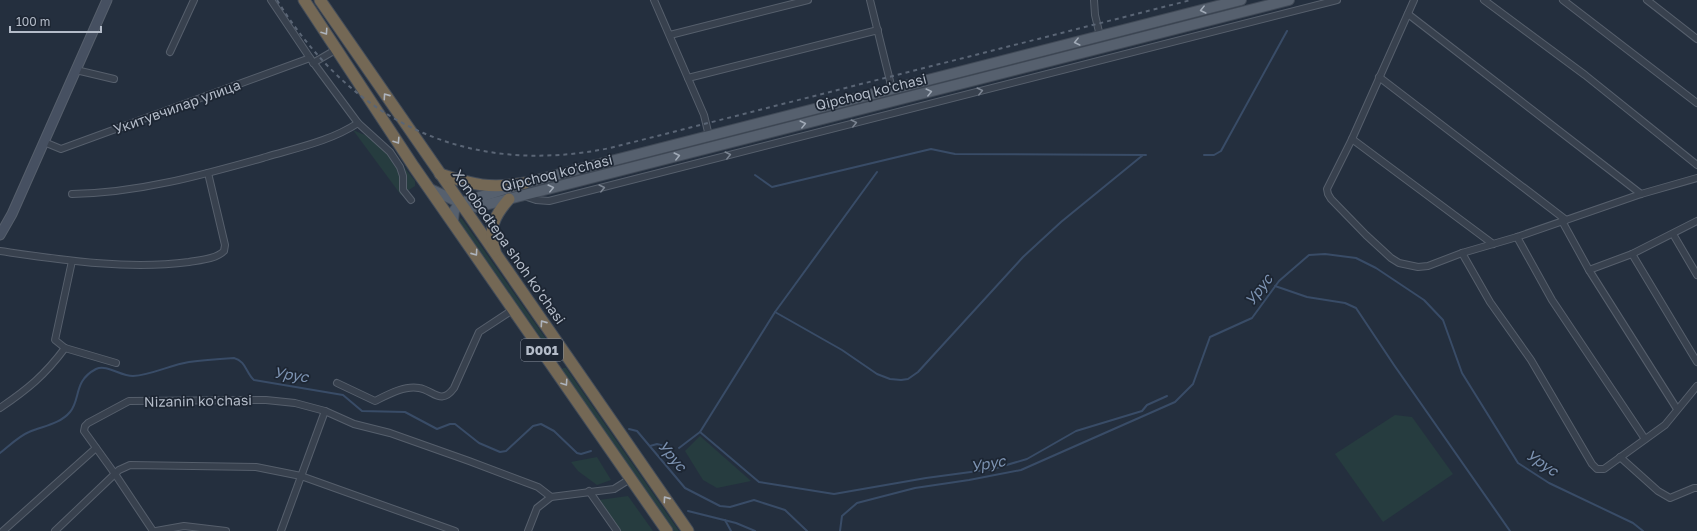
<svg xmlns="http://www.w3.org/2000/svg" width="1697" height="531" font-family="'Golos Text',sans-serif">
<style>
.green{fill:#263c3f}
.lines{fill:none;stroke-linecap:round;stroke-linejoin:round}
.stream{stroke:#394c67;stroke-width:2}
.street-casing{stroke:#565f6c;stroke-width:8}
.secondary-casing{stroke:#565f6c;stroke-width:11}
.primary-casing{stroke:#414a57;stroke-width:12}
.highway-casing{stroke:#434c59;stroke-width:13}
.street{stroke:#38414e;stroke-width:6}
.secondary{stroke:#465061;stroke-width:9}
.primary{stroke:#56606e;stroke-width:10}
.highway{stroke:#746855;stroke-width:11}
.rail{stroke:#5a6575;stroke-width:2;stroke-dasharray:4 4;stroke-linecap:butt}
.oneway{stroke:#a1aab7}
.oneway2{stroke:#aeb4bd}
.oneway3{stroke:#7c8592}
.labels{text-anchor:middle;stroke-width:3.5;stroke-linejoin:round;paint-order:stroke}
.shield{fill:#1d2633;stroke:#878f9c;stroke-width:1}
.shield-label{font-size:13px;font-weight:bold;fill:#b4bcc9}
.street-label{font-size:14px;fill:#b4bcc9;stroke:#1d2633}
.water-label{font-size:15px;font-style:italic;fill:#7c92b1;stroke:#1d2633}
</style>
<rect width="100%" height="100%" fill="#242f3e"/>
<g class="green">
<polygon points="353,130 386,144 415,181 415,186 401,195"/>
<polygon points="460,218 462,219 551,346 548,348 459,221"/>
<polygon points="563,368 566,368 679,531 674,531 562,370"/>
<polygon points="1395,415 1412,417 1453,474 1383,522 1335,454"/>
<polygon points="700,436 751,481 717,488 703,480 685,451"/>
<polygon points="597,457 611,480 597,485 578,471 571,462"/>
<polygon points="628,496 653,531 621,531 599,500"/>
</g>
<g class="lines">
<g class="stream">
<polyline points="1204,155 1214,155 1221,151 1287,31"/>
<polyline points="755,175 772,187 931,149 955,154 1146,155"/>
<polyline points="1275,286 1307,297 1345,303 1356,308 1394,365 1510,531"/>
<polyline points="775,312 842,350 877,374 890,379 901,380 908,379 918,372 1023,257 1061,222 1143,155"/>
<polyline points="629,429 637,431 685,488 720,506 730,507 754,500 785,510 807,531"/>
<polyline points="700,432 759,482 834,494 926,478 993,469 1027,459 1076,431 1142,411 1147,405 1167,396"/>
<polyline points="650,446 657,444 668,447"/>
<polyline points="679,448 700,432 775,312 877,172"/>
<path d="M0 453C9 446 19 436 29 432 43 426 60 424 70 412 81 399 73 381 96 369 107 364 120 376 133 376 152 375 170 365 189 362 204 360 219 359 234 358 246 361 246 373 254 380L343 395 362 411 405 412 437 429 450 424H455L479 443 500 452 506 451 533 426 541 424 554 431 577 453 581 454 591 451"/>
<polyline points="688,511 736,523 755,531"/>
<polyline points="725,520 731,531"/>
<polyline points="840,531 842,516 857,503 915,488 969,480 1021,470 1175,402 1193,384 1210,337 1252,318 1279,281 1309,255 1325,254 1356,258 1376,268 1424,300 1443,320 1462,373 1518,463 1549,483 1633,523 1643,531"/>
</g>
<g class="street-casing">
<g id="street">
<polyline points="271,0 310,58 358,123 390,152 400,167 403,176 403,190 411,200"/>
<polyline points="654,0 704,115 709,136"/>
<polyline points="870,0 892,89"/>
<polyline points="1094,0 1095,15 1100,36"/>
<polyline points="1414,0 1352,139 1327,189 1328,194 1331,199 1366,235 1391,258 1399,263 1418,267 1428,266 1462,253 1517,237 1641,194 1697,178"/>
<polyline points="1484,0 1585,75 1697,165"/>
<polyline points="1563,0 1697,103"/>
<polyline points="1647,0 1697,39"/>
<polyline points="1408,14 1641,194"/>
<polyline points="670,35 808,0"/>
<polyline points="170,52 194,0"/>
<polyline points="313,63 337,49"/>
<polyline points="76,70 114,79"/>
<polyline points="1379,77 1566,220"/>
<polyline points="688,78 878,30"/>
<polyline points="1352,139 1493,244"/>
<polyline points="44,142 61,149 310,58"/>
<path d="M72 194C139 193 202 175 266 157 296 148 331 141 358 123"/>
<polyline points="524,196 536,200 549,201 1337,0"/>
<polyline points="1562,221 1589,270 1677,409"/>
<polyline points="1673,234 1697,275"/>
<polyline points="1517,237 1552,300 1645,439"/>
<path d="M0 251C63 260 126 270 189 262 200 260 216 259 224 251L225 245 208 173"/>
<polyline points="1462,253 1490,302 1531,360 1592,464 1597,469 1604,469 1665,425 1697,386"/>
<polyline points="1632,254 1697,362"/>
<polyline points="72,261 55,340 65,348 116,363"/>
<polyline points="1589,270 1632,254 1697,221"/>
<path d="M337 383 375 401C387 395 405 385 419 388 433 390 441 406 454 388L479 332 514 309"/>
<path d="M0 408C28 389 45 375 65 348"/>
<polyline points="1620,457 1658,491 1670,498 1694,488 1697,488"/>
<polyline points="589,491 617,531"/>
<polyline points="3,531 96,448"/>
<polyline points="55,531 119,470 130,465 256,467 301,476 455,531"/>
<polyline points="153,531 115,474 84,431 85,426 88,423 129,401 266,400 295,403 325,411 354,424 390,433 469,461 538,487 551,497"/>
<polyline points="156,531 184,526 226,531"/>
<polyline points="281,531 325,411"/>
<polyline points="528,531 537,508 551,497 614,489 630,479"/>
</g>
</g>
<g class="secondary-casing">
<polyline id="secondary" points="0,235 12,214 107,0"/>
</g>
<g class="primary-casing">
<g id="primary">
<polyline points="430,189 465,205 477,207 1289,0"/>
<polyline points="453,221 454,211 460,203 525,183 1241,0"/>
</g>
</g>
<g class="highway-casing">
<g id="highway">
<polyline points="304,0 414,167 667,531"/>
<polyline points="320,0 688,531"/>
<path d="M440 174C474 185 490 189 525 183"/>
<path d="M495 251C488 228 494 216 509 199"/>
</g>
</g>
<use href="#street" class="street"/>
<use href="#secondary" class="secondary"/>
<use href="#primary" class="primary"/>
<use href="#highway" class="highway"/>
<path class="rail" d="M277 0C353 123 468 177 610 148L1191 0"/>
</g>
<defs><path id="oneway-chevron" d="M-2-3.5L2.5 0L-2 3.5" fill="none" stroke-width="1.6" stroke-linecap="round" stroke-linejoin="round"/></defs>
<g class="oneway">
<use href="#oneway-chevron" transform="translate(1203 10) rotate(166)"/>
<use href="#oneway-chevron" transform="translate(1077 42) rotate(166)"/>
<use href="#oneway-chevron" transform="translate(929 92) rotate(-14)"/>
<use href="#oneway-chevron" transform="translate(803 124) rotate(-14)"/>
<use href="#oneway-chevron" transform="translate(677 156) rotate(-14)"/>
<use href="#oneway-chevron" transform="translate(551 188) rotate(-14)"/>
</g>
<g class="oneway2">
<use href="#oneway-chevron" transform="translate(325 32) rotate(56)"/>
<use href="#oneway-chevron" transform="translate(386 96) rotate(-125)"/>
<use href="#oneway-chevron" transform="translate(397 141) rotate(57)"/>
<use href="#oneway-chevron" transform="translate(475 253) rotate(55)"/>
<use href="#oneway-chevron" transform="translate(543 323) rotate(-125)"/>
<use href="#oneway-chevron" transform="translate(565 383) rotate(56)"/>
<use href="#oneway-chevron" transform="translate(666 499) rotate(-125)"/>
</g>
<g class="oneway3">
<use href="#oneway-chevron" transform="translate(980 91) rotate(-14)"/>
<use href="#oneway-chevron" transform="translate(854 123) rotate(-14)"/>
<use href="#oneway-chevron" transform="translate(728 155) rotate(-14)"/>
<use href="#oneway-chevron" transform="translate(602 188) rotate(-14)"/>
</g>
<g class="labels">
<rect class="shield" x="521" y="339" width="42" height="22" rx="3"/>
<g class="shield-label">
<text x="542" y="355">D001</text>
</g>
<g class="street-label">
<text transform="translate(871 92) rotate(-14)" y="5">Qipchoq ko'chasi</text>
<text transform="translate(177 107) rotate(-20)" y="5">Укитувчилар улица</text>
<text transform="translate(557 173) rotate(-14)" y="5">Qipchoq ko'chasi</text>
<text transform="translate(509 247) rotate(55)" y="5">Xonobodtepa shoh ko'chasi</text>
<text transform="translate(198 401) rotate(-1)" y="5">Nizanin ko'chasi</text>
</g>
<g class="water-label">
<text transform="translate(1259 290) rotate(-53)" y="5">Урус</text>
<text transform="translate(291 375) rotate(9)" y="5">Урус</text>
<text transform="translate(672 456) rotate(50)" y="5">Урус</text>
<text transform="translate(1542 463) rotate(34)" y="5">Урус</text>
<text transform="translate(988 464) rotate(-10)" y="5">Урус</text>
</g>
</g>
<path d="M10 26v6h91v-6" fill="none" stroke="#b4bcc9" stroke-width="2"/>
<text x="16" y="26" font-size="12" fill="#b4bcc9" stroke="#1d2633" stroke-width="3" paint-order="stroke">100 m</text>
</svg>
